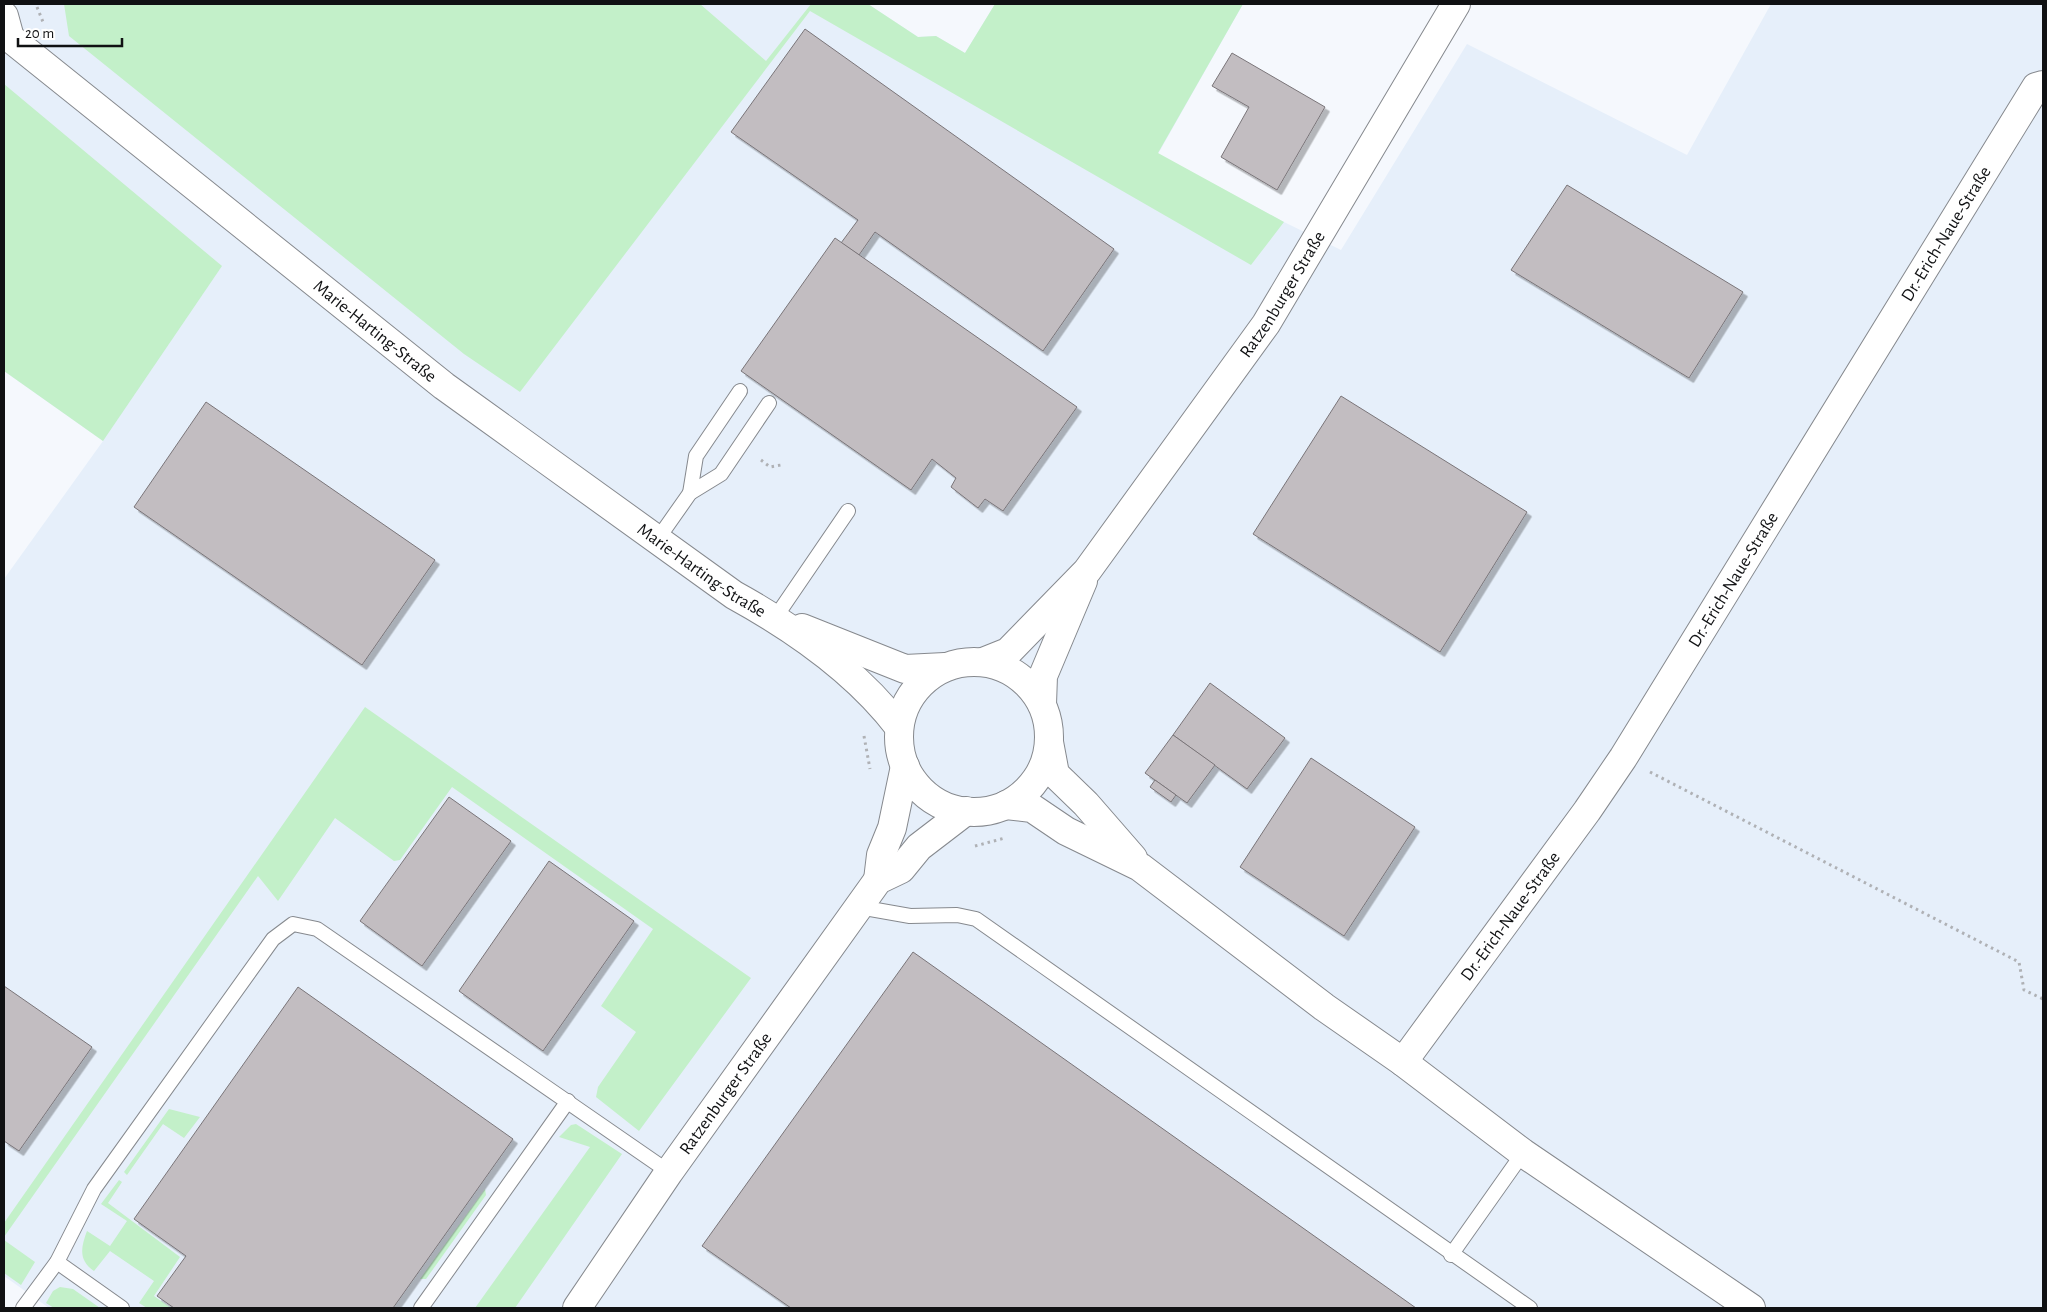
<svg xmlns="http://www.w3.org/2000/svg" width="2047" height="1312" font-family="'Alegreya Sans',sans-serif">
<style>
.built{fill:#e6effa}
.green{fill:#c3f0c9}
.building{fill:#c2bdc1;stroke:#7a7579;filter:url(#shadow)}
.lines{fill:none;stroke-linecap:round;stroke-linejoin:round}
.lane-casing{stroke:#86898e;stroke-width:16}
.street-casing{stroke:#86898e;stroke-width:30}
.path{stroke:#afb1b5;stroke-width:3;stroke-dasharray:2.5 4;stroke-linecap:butt}
.lane{stroke:#fff;stroke-width:14}
.street{stroke:#fff;stroke-width:28}
.labels{text-anchor:middle;stroke-width:4.5;stroke-linejoin:round;paint-order:stroke}
.street-label{font-size:18px;fill:#101113;stroke:#fff}
</style>
<defs>
<filter id="shadow"><feDropShadow dx="4.5" dy="4.5" stdDeviation="0" flood-color="#0004"/></filter>
</defs>
<rect width="100%" height="100%" fill="#f5f8fd"/>
<polygon class="built" points="4,4 868,4 918,37 936,36 965,53 995,4 1243,4 1158,154 1284,222 1341,250 1467,44 1687,155 1771,4 2043,4 2043,1308 49,1308 4,1276 4,579 103,441 4,371"/>
<g class="green">
<polygon points="64,4 700,4 766,61 811,4 868,4 918,37 936,36 965,53 995,4 1243,4 1158,153 1284,222 1251,265 810,11 520,392 464,354 69,36"/>
<polygon points="4,84 222,266 103,441 4,371"/>
<polygon points="365,707 751,978 639,1131 596,1097 598,1087 636,1032 601,1006 653,929 452,787 400,860 394,861 335,818 278,901 258,876 4,1237 4,1223"/>
<polygon points="169,1109 200,1117 184,1138 163,1124 127,1175 124,1172"/>
<polygon points="576,1124 622,1154 515,1308 475,1308 590,1147 559,1137 571,1125"/>
<path d="M119 1180 122 1182 108 1203 180 1257 154 1296 171 1308H147L139 1303 154 1281 110 1251 94 1271C78 1260 81 1247 87 1231L110 1246 127 1221 101 1204Z"/>
<polygon points="485,1189 486,1195 426,1279 420,1279"/>
<polygon points="4,1240 35,1262 21,1285 4,1273"/>
<polygon points="60,1287 73,1289 100,1308 54,1308 46,1303 53,1291"/>
</g>
<g class="building">
<polygon points="805,29 1114,249 1043,351 875,232 859,255 841,243 858,220 731,132"/>
<polygon points="1232,53 1325,107 1277,190 1221,157 1249,107 1212,86"/>
<polygon points="1567,185 1743,292 1689,378 1511,270"/>
<polygon points="835,238 1077,407 1003,511 985,499 978,508 951,487 956,478 932,459 911,490 741,371"/>
<polygon points="1341,396 1527,512 1440,652 1253,534"/>
<polygon points="206,402 435,560 362,665 134,507"/>
<polygon points="1210,683 1285,738 1247,789 1173,735"/>
<polygon points="1173,735 1215,765 1187,803 1145,773"/>
<polygon points="1311,758 1415,827 1344,936 1240,867"/>
<polygon points="1155,780 1176,795 1171,802 1150,787"/>
<polygon points="449,797 511,841 422,966 360,921"/>
<polygon points="549,861 634,921 543,1051 459,991"/>
<polygon points="913,952 1416,1308 791,1308 702,1246"/>
<polygon points="4,986 92,1047 19,1151 4,1141"/>
<polygon points="298,987 513,1139 393,1308 174,1308 157,1296 186,1256 134,1219"/>
</g>
<g class="lines">
<g class="lane-casing">
<g id="lane">
<polyline points="690,493 696,456 740,391"/>
<polyline points="657,540 690,493 721,474 769,403"/>
<polyline points="775,618 848,511"/>
<polyline points="859,907 910,916 957,915 976,919 1530,1308"/>
<polyline points="1451,1255 1523,1153"/>
<polyline points="57,1262 122,1308"/>
<polyline points="23,1308 57,1262 94,1189 273,939 293,924 317,929 669,1172"/>
<polyline points="421,1308 568,1101"/>
</g>
</g>
<g class="street-casing">
<g id="street">
<path id="s1" d="M4 16 10 38 444 386 734 595C794 628 858 673 899 727"/>
<polyline points="802,628 905,669 945,667"/>
<path id="s2" d="M983 662 1008 652 1087 571 1266 324 1456 4"/>
<circle cx="974" cy="737" r="75"/>
<polyline points="1042,704 1043,676 1083,581"/>
<polyline points="1049,742 1055,774 1086,804 1133,858"/>
<path id="s3" d="M1006 805 1032 808 1066 831 1140 867 1324 1007 1403 1062 1587 811 1623 758 2036 87 2043 85"/>
<polyline points="878,880 881,855 892,828 905,766"/>
<polyline points="1403,1062 1523,1153 1751,1308"/>
<path id="s4" d="M577 1308 669 1172 878 880 901 869 919 847 966 811"/>
</g>
</g>
<g class="path">
<polyline points="37,7 43,22"/>
<polyline points="761,460 770,467 781,465"/>
<polyline points="864,736 870,769"/>
<polyline points="1650,772 2019,962 2024,990 2043,999"/>
<polyline points="975,846 1005,838"/>
</g>
<use href="#lane" class="lane"/>
<use href="#street" class="street"/>
</g>
<g class="labels">
<g class="street-label">
<text dy="6" stroke="none"><textPath href="#s3" startOffset="1468">Dr.-Erich-Naue-Straße</textPath></text>
<text dy="6" stroke="none"><textPath href="#s2" startOffset="479">Ratzenburger Straße</textPath></text>
<text dy="6" stroke="none"><textPath href="#s1" startOffset="491">Marie-Harting-Straße</textPath></text>
<text dy="6" stroke="none"><textPath href="#s1" startOffset="896">Marie-Harting-Straße</textPath></text>
<text dy="6" stroke="none"><textPath href="#s3" startOffset="1062">Dr.-Erich-Naue-Straße</textPath></text>
<text dy="6" stroke="none"><textPath href="#s3" startOffset="658">Dr.-Erich-Naue-Straße</textPath></text>
<text dy="6" stroke="none"><textPath href="#s4" startOffset="261">Ratzenburger Straße</textPath></text>
</g>
</g>
<rect width="2047" height="1312" fill="none" stroke="#101113" stroke-width="10"/>
<path d="M18 38v8h104v-8" fill="none" stroke="#101113" stroke-width="2.5"/>
<text x="25" y="38" font-size="15" fill="#101113" stroke="#ffffff" stroke-width="4" paint-order="stroke">20 m</text>
</svg>
